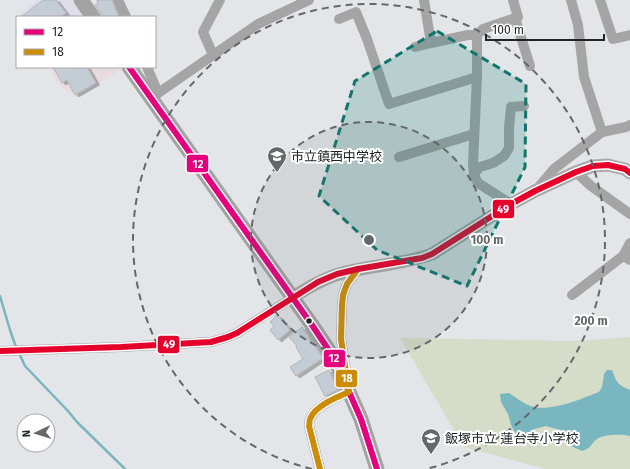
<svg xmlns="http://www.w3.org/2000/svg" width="630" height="469" font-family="'Fira Sans','Noto Sans JP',sans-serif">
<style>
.commercial{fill:#e8dbdf}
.industrial{fill:#e0ddea}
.green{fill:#d5ddc9}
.water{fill:#79b6bf}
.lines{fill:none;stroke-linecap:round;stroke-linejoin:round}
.stream{stroke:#79b6bf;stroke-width:2.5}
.building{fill:#c4ccd6;stroke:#b1b3b5;filter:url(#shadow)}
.minor{stroke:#a6a5a6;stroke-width:10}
.major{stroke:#a8a9a9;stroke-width:13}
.highway{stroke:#a3a3a4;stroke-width:15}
.bus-1-casing{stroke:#fff;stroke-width:9}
.bus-2-casing{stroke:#fff;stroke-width:9}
.bus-3-casing{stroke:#fff;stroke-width:9}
.bus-1{stroke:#e5007d;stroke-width:6}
.bus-2{stroke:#cc8c08;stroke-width:6}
.bus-3{stroke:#e4002b;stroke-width:6}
.marked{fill:#0f766e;fill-opacity:0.2;stroke:#0f766e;stroke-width:3;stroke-dasharray:8 5;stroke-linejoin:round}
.ring{fill:none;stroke:#66676a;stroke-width:2;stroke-dasharray:7 5}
.bus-dot{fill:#222326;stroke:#fff;stroke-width:1.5}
.labels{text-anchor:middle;stroke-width:4;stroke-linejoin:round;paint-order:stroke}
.poi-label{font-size:13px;fill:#222326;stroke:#fff;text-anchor:start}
.centre{fill:#66676a;stroke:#fff;stroke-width:2}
.ring-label{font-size:12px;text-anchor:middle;font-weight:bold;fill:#66676a;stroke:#fff;stroke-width:4;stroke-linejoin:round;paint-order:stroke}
.line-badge{stroke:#fff;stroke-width:1.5}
.badge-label{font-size:11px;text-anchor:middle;font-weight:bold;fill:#fff}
</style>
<defs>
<filter id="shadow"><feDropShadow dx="3.5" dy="2" stdDeviation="0" flood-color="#0004"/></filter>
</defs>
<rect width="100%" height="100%" fill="#e3e5e8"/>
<polygon class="commercial" points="51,67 123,67 124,68 76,96 60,86 56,81"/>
<polygon class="industrial" points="37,0 76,0 88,17 21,17 20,14"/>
<polygon class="green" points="630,337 630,469 545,469 464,447 400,338 577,341"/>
<path class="water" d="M607 370H612C617 383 617 384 630 390V436C622 434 604 434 597 439 591 443 592 448 582 451L569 445 563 431 546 426 534 429 525 435H516L511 425 508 414 501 402 500 394 509 393C515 397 522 402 528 405 548 414 580 399 599 392L602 387 604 374Z"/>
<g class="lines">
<g class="stream">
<polyline points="0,296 10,330 16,347"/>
<polyline points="19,353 25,366 68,411 77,422 125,469"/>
</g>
</g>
<g class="building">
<polygon points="43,0 56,0 66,13 61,17 21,17"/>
<polygon points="97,0 112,0 119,17 102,17 100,12 95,5 98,3"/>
<polygon points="53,67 87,67 96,83 75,95 67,80 62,83"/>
<polygon points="277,315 290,330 278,340 270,330 274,326 270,322"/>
<polygon points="302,327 323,358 296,376 290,367 303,359 296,347 297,346 289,337"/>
<polygon points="329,370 338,390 325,396 315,377"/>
</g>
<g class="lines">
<g class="minor">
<polyline points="118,0 126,17"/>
<polyline points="424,0 431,43 468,35 477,35"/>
<polyline points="571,0 578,25 584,77 602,132"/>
<polyline points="600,0 613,39 630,35"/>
<polyline points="515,18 530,66"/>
<polyline points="339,19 356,12 367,39 389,104 477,77"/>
<polyline points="415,47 431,43"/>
<polyline points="213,55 203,32 220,0"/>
<polyline points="147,67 158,93"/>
<polyline points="151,98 258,24 309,0"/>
<polyline points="399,157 474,134"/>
<polyline points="576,172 591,186 630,214"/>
<polyline points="474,173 480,167 493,163 504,156 509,148 509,128 511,107 524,106"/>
<polyline points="537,189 554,169 602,132 626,127 630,125"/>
<polyline points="511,204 478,183 474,175 473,164 477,77 477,35 483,29 518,17 513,0"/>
<polyline points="630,243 623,256 630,260"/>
<polyline points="572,295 623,256"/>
<polyline points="0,351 121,347 211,342 228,337 237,333 292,298"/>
<path d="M320 469 309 426C310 424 309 421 310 419 315 406 337 397 349 392L341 339 342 305 343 295 347 284 358 269"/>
</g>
<path class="major" d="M292 298C307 288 322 279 339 274 369 265 402 265 432 254L511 204 535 191 576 172 593 166 608 165 625 169 630 173"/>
<g class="highway">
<polyline points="81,0 93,17"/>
<polyline points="129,67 312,325 334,358 361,419 377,469"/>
</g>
<g class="bus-1-casing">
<polyline id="bus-1" points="129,67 312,325 334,358 361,419 377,469"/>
</g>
<g class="bus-2-casing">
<path id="bus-2" d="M320 469 309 426C310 424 309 421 310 419 315 406 337 397 349 392L341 339 342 305 343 295 347 284 358 269"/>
</g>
<g class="bus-3-casing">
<polyline id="bus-3" points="0,351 121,347 211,342 228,337 237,333 318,282 337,274 358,269 422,258 432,254 511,204 535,191 576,172 593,166 608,165 625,169 630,173"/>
</g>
<use href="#bus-1" class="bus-1"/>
<use href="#bus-2" class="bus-2"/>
<use href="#bus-3" class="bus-3"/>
</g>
<path class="marked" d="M437 31 526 84 525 167 467 286 377 250 319 196 355 81Z"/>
<circle cx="369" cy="240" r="118" fill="#66676a" fill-opacity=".12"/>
<g class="ring">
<circle cx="369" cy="240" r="118"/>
<path d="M312 469A236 236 0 1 1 426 469"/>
</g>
<defs>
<g id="school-pin" transform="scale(1)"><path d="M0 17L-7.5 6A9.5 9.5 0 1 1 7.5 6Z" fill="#66676a" stroke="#fff"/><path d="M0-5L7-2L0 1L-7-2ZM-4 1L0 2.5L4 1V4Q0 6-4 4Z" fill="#fff"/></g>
</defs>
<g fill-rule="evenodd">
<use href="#school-pin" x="277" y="156"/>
<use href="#school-pin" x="431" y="438"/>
</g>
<circle class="bus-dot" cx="309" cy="321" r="3.5"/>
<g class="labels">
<g class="poi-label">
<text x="291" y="161">市立鎮西中学校</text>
<text x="445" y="443">飯塚市立 蓮台寺小学校</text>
</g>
</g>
<circle cx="369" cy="240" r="6" class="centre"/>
<g class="ring-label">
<text x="487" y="244">100 m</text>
<text x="591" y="325">200 m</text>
</g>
<g class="line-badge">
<rect x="186" y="154" width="23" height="19" rx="4" fill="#e5007d"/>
<rect x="492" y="199" width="23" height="20" rx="4" fill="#e4002b"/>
<rect x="157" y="335" width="23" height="19" rx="4" fill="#e4002b"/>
<rect x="323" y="349" width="23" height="19" rx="4" fill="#e5007d"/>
<rect x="335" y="369" width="23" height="19" rx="4" fill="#cc8c08"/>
</g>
<g class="badge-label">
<text x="198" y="168">12</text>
<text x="503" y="213">49</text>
<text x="169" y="348">49</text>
<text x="334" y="362">12</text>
<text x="347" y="382">18</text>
</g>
<rect x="16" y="16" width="140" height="52" fill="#ffffff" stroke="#a7a7a8"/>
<rect x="24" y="29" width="20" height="6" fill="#e5007d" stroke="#a7a7a8"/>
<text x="52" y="36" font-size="12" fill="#222326">12</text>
<rect x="24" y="49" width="20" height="6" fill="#cc8c08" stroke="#a7a7a8"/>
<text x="52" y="56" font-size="12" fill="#222326">18</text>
<g transform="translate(36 433) rotate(266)"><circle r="19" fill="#ffffff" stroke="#a7a7a8"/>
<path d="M0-3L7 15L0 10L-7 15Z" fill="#66676a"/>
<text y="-6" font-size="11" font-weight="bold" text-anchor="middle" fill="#222326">N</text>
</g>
<path d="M486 34v6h118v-6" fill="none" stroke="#222326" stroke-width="2"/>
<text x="492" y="34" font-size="12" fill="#222326" stroke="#ffffff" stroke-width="3" paint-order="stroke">100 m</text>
</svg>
